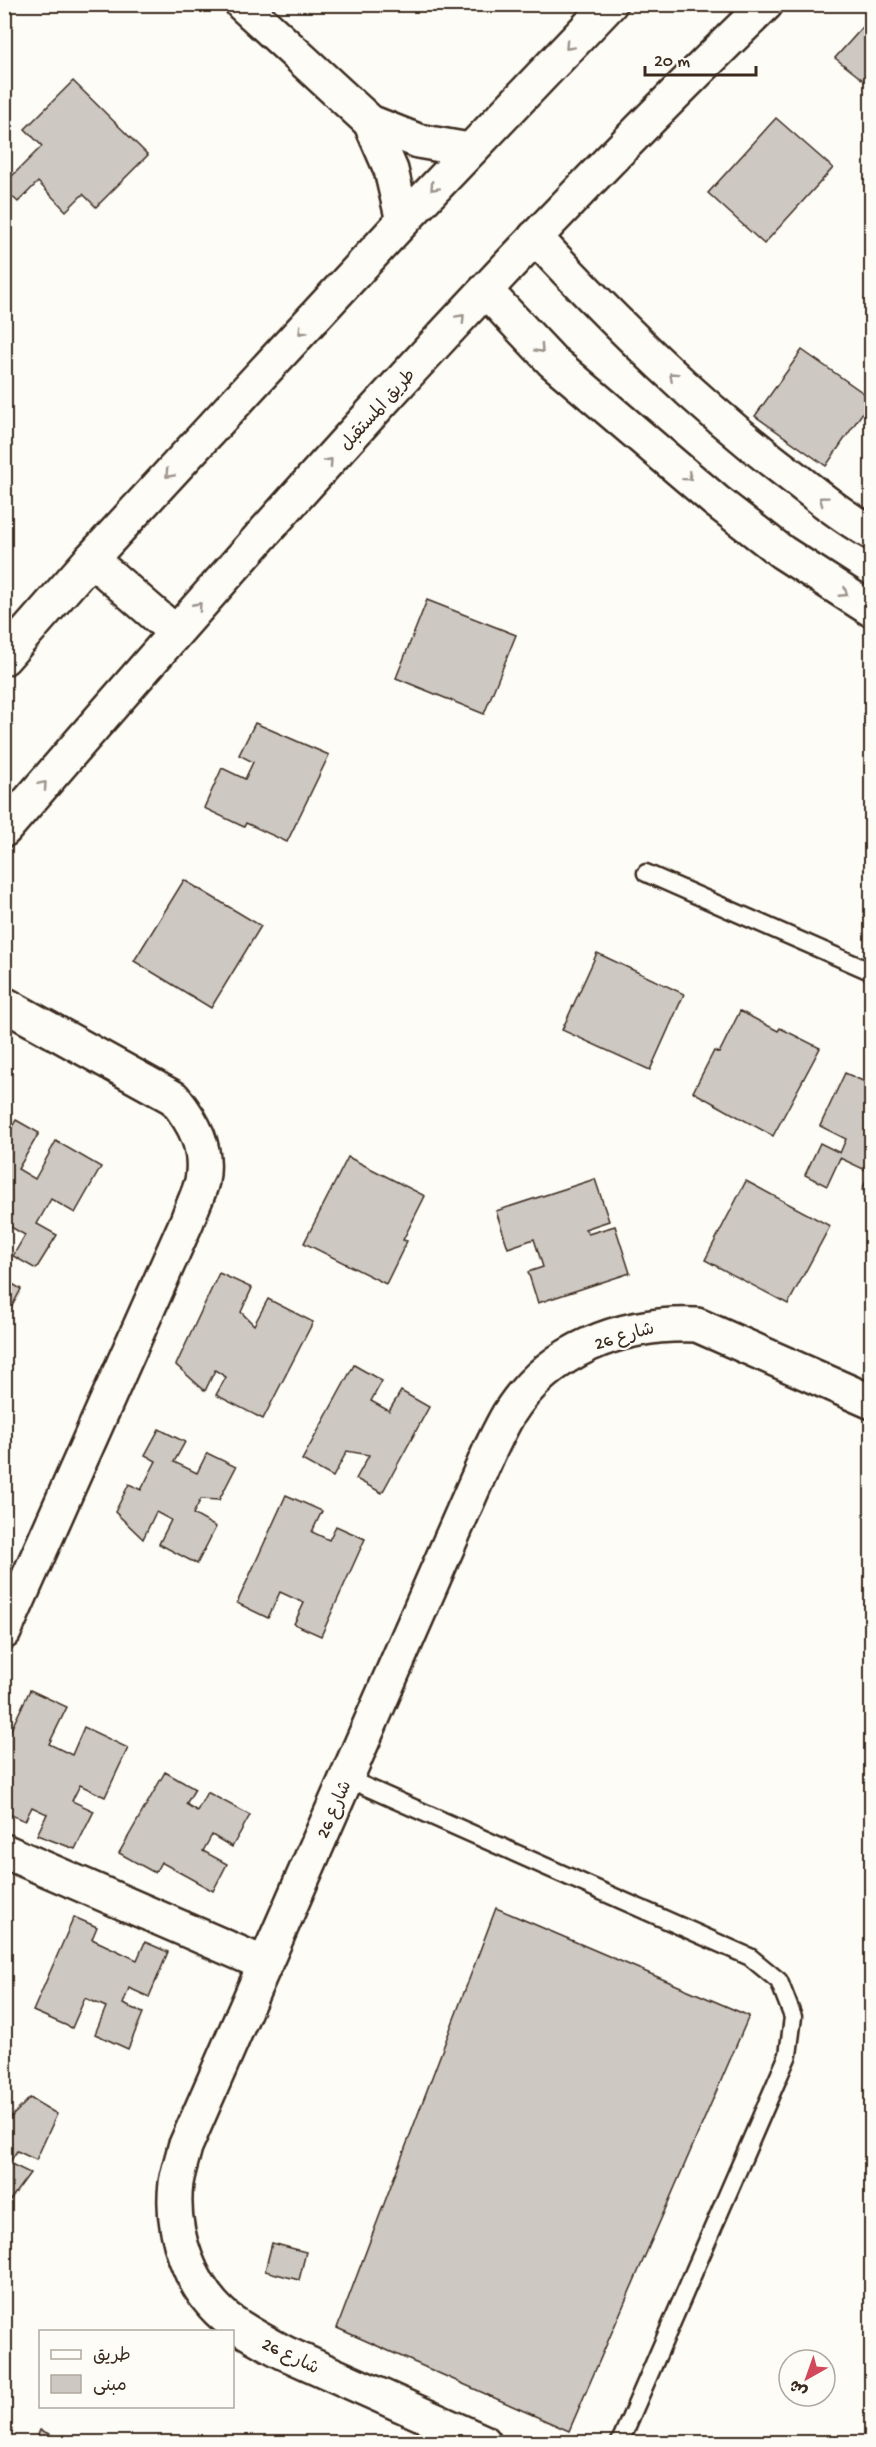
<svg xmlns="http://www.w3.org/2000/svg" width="876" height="2447" font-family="'Gochi Hand','Playpen Sans Arabic',sans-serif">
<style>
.building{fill:#cdc8c2;stroke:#3b2a1e;stroke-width:1.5}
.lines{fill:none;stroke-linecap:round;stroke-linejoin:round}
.lane-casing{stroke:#3b2a1e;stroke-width:21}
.street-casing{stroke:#3b2a1e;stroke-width:38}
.secondary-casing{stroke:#3b2a1e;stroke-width:38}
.lane{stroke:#fdfcf7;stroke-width:16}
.street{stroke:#fdfcf7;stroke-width:33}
.secondary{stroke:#fdfcf7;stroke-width:33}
.oneway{stroke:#9c938a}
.labels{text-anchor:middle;stroke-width:4.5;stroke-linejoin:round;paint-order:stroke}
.street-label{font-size:18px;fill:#3b2a1e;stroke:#fdfcf7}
</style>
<rect width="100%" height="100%" fill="#fdfcf7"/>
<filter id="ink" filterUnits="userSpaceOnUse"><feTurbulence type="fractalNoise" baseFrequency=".0167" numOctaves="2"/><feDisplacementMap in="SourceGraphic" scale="12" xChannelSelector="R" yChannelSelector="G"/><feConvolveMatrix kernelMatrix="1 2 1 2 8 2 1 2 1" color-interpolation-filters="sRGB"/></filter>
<g filter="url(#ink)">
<g class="building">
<polygon points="872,17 872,87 835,58"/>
<polygon points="73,81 148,155 96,207 83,194 66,211 38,182 18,202 4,189 4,184 42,146 25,129"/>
<polygon points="776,118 833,168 764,244 708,193"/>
<polygon points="802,350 872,399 826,466 755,416"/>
<polygon points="427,600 516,635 484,714 396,678"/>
<polygon points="255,723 329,755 287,842 246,823 244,827 204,808 222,768 245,779 253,762 239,755"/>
<polygon points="184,880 261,926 211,1008 134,961"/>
<polygon points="597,953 684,994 650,1070 562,1030"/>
<polygon points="740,1011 778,1031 780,1028 820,1048 773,1136 693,1092 714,1051 719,1053"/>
<polygon points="845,1073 872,1085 872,1118 866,1129 872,1131 872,1195 862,1190 870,1172 840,1158 827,1186 805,1175 820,1143 840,1153 846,1139 820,1126"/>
<polygon points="16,1120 39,1133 18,1169 35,1179 56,1141 101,1167 75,1213 51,1199 37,1224 57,1235 36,1269 13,1256 25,1235 4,1223 4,1141"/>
<polygon points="348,1157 425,1196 403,1240 407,1241 386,1284 304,1243"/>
<polygon points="595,1179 609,1221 585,1229 588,1234 615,1226 630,1273 538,1303 528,1272 543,1267 534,1239 508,1248 496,1211"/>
<polygon points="746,1181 830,1226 788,1304 705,1260"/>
<polygon points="219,1273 252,1288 241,1312 254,1325 268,1299 313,1322 263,1419 216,1395 226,1377 215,1370 205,1391 176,1365"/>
<polygon points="4,1279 21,1289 9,1312 4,1309"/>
<polygon points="354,1365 382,1381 371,1401 389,1411 401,1391 429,1407 382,1493 356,1479 369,1455 347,1451 333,1477 302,1460"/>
<polygon points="159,1429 185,1442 174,1462 197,1473 207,1453 236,1467 219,1500 201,1499 193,1514 216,1527 197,1564 159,1544 171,1520 156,1512 143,1539 115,1512 129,1484 141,1490 156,1461 145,1455"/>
<polygon points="286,1495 322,1511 312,1532 329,1540 336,1526 365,1539 321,1636 294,1624 304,1603 280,1592 268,1618 237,1603"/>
<polygon points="30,1690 67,1707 49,1744 72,1755 84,1727 128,1748 105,1797 80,1785 72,1801 94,1811 75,1849 37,1835 47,1814 32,1807 25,1821 4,1812 4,1744"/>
<polygon points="165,1772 195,1789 186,1804 197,1811 207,1792 250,1815 232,1847 212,1835 203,1851 227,1864 213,1891 161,1862 155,1873 119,1853"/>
<polygon points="496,1908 749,2016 569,2431 337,2328"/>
<polygon points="74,1917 97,1927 92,1939 137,1960 145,1942 168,1952 149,1997 129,1988 123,2004 143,2013 128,2049 95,2034 106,2007 85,1998 72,2028 33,2011"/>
<polygon points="30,2098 57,2114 36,2160 17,2151 9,2163 30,2173 5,2207 4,2116 9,2119"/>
<polygon points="272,2243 306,2252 299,2280 265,2271"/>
<polygon points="40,2430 68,2442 35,2442"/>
</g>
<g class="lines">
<g class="lane-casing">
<g id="lane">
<polyline points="646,873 872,972"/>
<polyline points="346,1778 750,1957 779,1981 793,2017 788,2055 620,2442"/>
</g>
</g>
<g class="street-casing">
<g id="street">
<polyline points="242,4 370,122 418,141 469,150"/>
<polyline points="370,122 391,170 403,221"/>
<path d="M4 1004 174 1098C194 1123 208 1147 202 1181 199 1194 191 1209 187 1221L4 1632"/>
<polyline points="4,1851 265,1964"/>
<path d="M484 2442 285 2353C266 2343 247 2333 229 2320 190 2290 170 2231 176 2183 178 2171 182 2159 185 2147L489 1452C495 1440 501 1427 508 1415 549 1349 622 1322 697 1325L872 1402"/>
</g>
</g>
<g class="secondary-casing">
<g id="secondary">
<path d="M535 237C616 324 701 408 797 480 821 499 845 518 872 533"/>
<polyline points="486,291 552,361 716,501 782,552 872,610"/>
<polyline points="91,559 175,632"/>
<polyline points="4,658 91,559 403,221 610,4"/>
<path d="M4 830C249 546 497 265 766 4"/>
</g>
</g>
<use href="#lane" class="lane"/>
<use href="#street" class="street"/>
<use href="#secondary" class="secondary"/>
</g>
<defs><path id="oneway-chevron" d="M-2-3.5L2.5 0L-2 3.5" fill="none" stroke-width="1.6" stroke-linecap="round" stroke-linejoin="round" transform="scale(1.5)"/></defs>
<g class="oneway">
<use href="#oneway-chevron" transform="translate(569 46) rotate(133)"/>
<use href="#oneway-chevron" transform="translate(434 187) rotate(133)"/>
<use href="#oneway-chevron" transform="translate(461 318) rotate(-47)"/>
<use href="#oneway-chevron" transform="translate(302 331) rotate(133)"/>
<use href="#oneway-chevron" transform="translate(540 349) rotate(47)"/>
<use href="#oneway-chevron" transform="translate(673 376) rotate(-138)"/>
<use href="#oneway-chevron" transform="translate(329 462) rotate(-48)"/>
<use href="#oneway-chevron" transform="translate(169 474) rotate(133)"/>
<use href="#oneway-chevron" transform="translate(688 477) rotate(40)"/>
<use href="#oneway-chevron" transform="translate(823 500) rotate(-143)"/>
<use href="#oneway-chevron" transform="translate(844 593) rotate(33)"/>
<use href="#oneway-chevron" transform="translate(198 606) rotate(-48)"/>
<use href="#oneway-chevron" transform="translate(43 785) rotate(-49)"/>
</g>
</g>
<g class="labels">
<g class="street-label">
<text transform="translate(377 409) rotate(-48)" y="6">طريق المستقبل</text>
<text transform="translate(624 1335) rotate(-16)" y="6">شارع 26</text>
<text transform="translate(333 1809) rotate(-66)" y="6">شارع 26</text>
<text transform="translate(291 2355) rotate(26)" y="6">شارع 26</text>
</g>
</g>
<rect width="876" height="2447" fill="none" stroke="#fdfcf7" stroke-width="24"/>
<rect x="12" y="12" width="852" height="2423" fill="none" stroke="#3b2a1e" stroke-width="2" filter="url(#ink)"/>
<rect x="39" y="2330" width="195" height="78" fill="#fdfcf7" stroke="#afa8a0" stroke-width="1.5"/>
<rect x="51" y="2350" width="30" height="9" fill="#fdfcf7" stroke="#afa8a0" stroke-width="1.5"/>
<text x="93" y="2360" font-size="18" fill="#3b2a1e">طريق</text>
<rect x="51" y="2375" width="30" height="18" fill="#cdc8c2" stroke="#afa8a0" stroke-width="1.5"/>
<text x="93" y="2390" font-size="18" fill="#3b2a1e">مبنى</text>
<g transform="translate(807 2378) rotate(220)"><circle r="28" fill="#fdfcf7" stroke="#afa8a0" stroke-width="1.5"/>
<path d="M0-4.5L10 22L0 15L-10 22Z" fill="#d1495b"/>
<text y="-9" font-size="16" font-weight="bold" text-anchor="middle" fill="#3b2a1e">ش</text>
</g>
<path d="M645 66v9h111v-9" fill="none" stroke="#3b2a1e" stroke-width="3"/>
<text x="654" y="66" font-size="18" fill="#3b2a1e" stroke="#fdfcf7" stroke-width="4.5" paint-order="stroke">20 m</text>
</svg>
